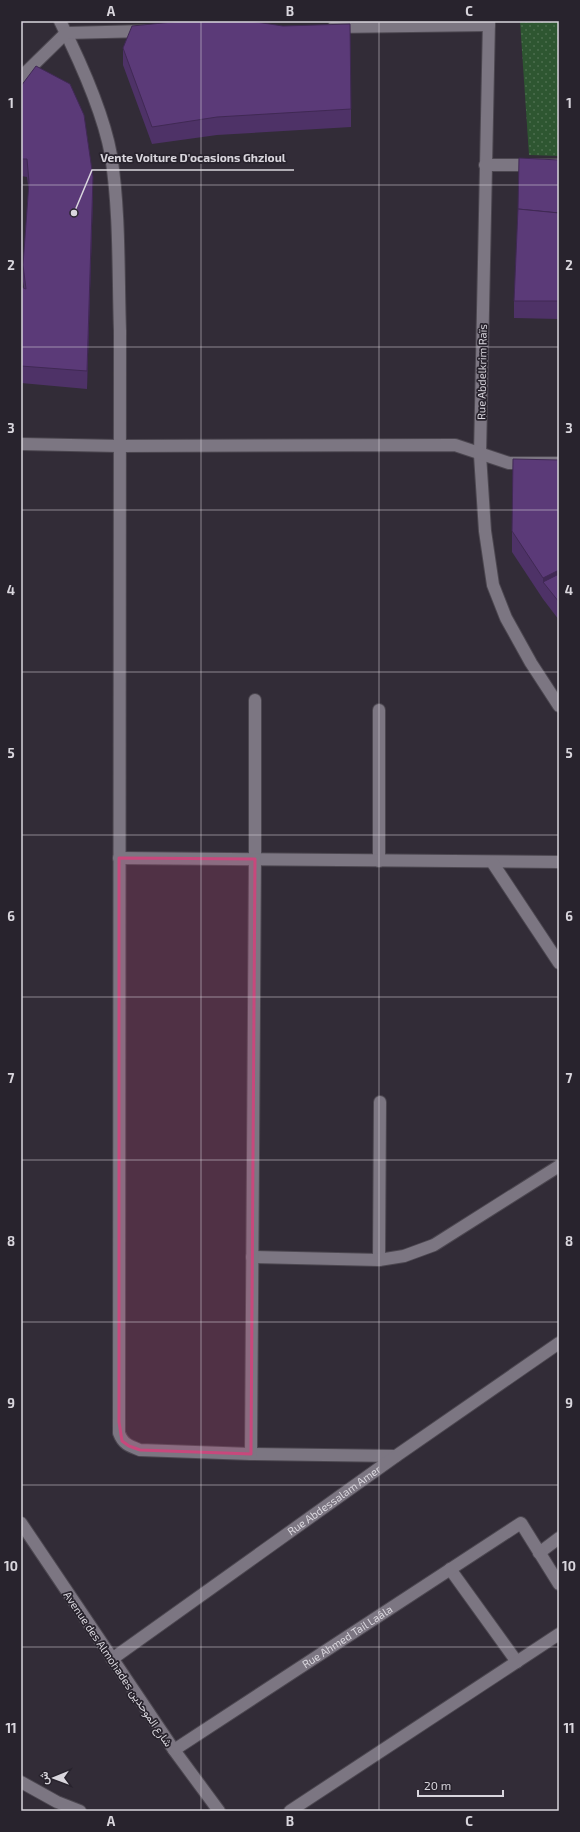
<svg xmlns="http://www.w3.org/2000/svg" width="580" height="1832" font-family="'Exo 2',Vazirmatn,sans-serif">
<style>
.grass{fill:url(#grass-dots)}
.lines{fill:none;stroke-linecap:round;stroke-linejoin:round}
.lane-casing{stroke:#4c4750;stroke-width:14}
.street-casing{stroke:#4c4750;stroke-width:14}
.lane{stroke:#7c7682;stroke-width:12}
.street{stroke:#7c7682;stroke-width:12}
.wall{fill:#4e3267}
.shaded-wall{fill:#402954}
.building{fill:#5b3a78;stroke:#402954}
.marked{fill:#c8487c;fill-opacity:0.2;stroke:#c8487c;stroke-width:3;stroke-linejoin:round}
.grid{fill:none;stroke:#d9d6dd;stroke-width:1;stroke-opacity:0.55}
.labels{text-anchor:middle;stroke-width:3.5;stroke-linejoin:round;paint-order:stroke}
.street-label{font-size:11px;fill:#d9d6dd;stroke:#28232d}
.leader{fill:none;stroke:#d9d6dd;stroke-width:1.5}
.callout-dot{fill:#d9d6dd;stroke:#28232d;stroke-width:1.5}
.callout-label{font-size:12px;text-anchor:middle;font-weight:bold;fill:#d9d6dd;stroke:#28232d;stroke-width:3.5;stroke-linejoin:round;paint-order:stroke}
.neatline{fill:none;stroke:#d9d6dd;stroke-width:1.5}
.grid-label{font-size:13px;text-anchor:middle;font-weight:bold;fill:#d9d6dd}
</style>
<defs>
<pattern id="grass-dots" width="8" height="8" patternUnits="userSpaceOnUse"><rect width="8" height="8" fill="#2e5631"/><path d="M2 2h.1M6 6h.1" fill="none" stroke="#4c6e4e" stroke-width="1.8" stroke-linecap="round"/></pattern>
</defs>
<rect width="100%" height="100%" fill="#322c37"/>
<polygon class="grass" points="520,21 559,21 559,156 529,155"/>
<g class="lines">
<g class="lane-casing">
<g id="lane">
<polyline points="255,859 255,700"/>
<polyline points="379,861 379,710"/>
<polyline points="379,1260 380,1102"/>
</g>
</g>
<g class="street-casing">
<g id="street">
<path d="M60 21C80 61 103 111 111 155 120 213 118 273 120 331L119 1433C123 1444 129 1446 140 1450L251 1454 396 1456"/>
<polyline points="489,21 480,455 485,531 493,585 506,618 531,663 559,706"/>
<polyline points="334,27 489,25"/>
<polyline points="21,77 66,33 145,31"/>
<polyline points="485,165 559,165"/>
<polyline points="21,444 119,446 455,445 509,463 559,463"/>
<polyline points="119,858 559,862"/>
<polyline points="492,862 559,963"/>
<polyline points="252,1257 379,1260 404,1256 434,1245 559,1166"/>
<polyline points="251,1454 255,859"/>
<polyline points="21,1523 174,1750 219,1811"/>
<polyline points="539,1553 559,1538"/>
<polyline points="450,1569 517,1662"/>
<path id="s1" d="M112 1659 396 1456 559 1343"/>
<path id="s2" d="M174 1750 521 1523 559 1584"/>
<polyline points="21,1782 57,1802 80,1811"/>
<polyline points="290,1811 559,1634"/>
</g>
</g>
<use href="#lane" class="lane"/>
<use href="#street" class="street"/>
</g>
<g class="wall">
<polygon points="123,48 351,109 351,127 217,135 152,144 123,65"/>
<polygon points="21,86 93,195 87,389 21,383 21,287 24,288 23,282 23,265 29,192 27,177 21,176"/>
<polygon points="559,160 559,319 514,318 514,301"/>
<polygon points="559,460 559,620 543,599 512,552 512,531"/>
</g>
<g class="shaded-wall">
<polygon points="21,21 24,21 23,25 21,27"/>
<polygon points="93,177 93,195 87,389 87,371"/>
<polygon points="559,570 559,591 543,582 543,578"/>
</g>
<g class="building">
<polygon points="183,21 249,21 283,26 350,24 351,109 217,117 152,127 123,48 132,26"/>
<polygon points="36,66 70,84 84,115 93,177 87,371 21,366 21,287 26,289 23,265 29,182 27,159 21,159 21,86"/>
<polygon points="519,158 559,160 559,213 518,209"/>
<polygon points="518,209 559,213 559,301 514,301"/>
<polygon points="513,459 559,460 559,570 543,578 512,531"/>
<polygon points="559,574 559,602 543,582"/>
</g>
<path class="marked" d="M119 858 255 859 251 1454 140 1450 129 1446 122 1441 119 1422Z"/>
<path class="grid" d="M201 21V1811M379 21V1811M21 185H559M21 347H559M21 510H559M21 672H559M21 835H559M21 997H559M21 1160H559M21 1322H559M21 1485H559M21 1647H559"/>
<g class="labels">
<g class="street-label">
<text transform="translate(482 372) rotate(-89)" y="4">Rue Abdelkrim Raïs</text>
<text dy="4" stroke="none"><textPath href="#s1" startOffset="273">Rue Abdessalam Amer</textPath></text>
<text dy="4" stroke="none"><textPath href="#s2" startOffset="207">Rue Ahmed Tail Laâla</textPath></text>
<text transform="translate(118 1669) rotate(56)" y="4">Avenue des Almohades شارع الموحدين</text>
</g>
</g>
<path class="leader" d="M74 213L92 170H294"/>
<circle class="callout-dot" cx="74" cy="213" r="4"/>
<g class="callout-label">
<text x="193" y="162">Vente Voiture D'ocasions Ghzioul</text>
</g>
<rect width="580" height="1832" fill="none" stroke="#28232d" stroke-width="44"/>
<g transform="translate(54 1778) rotate(269)" stroke="#28232d" stroke-width="3" paint-order="stroke">
<path d="M0-3L7 15L0 10L-7 15Z" fill="#d9d6dd"/>
<text y="-6" font-size="11" font-weight="bold" text-anchor="middle" fill="#d9d6dd">ش</text>
</g>
<path d="M418 1790v6h85v-6" fill="none" stroke="#d9d6dd" stroke-width="2"/>
<text x="424" y="1790" font-size="12" fill="#d9d6dd" stroke="#28232d" stroke-width="3" paint-order="stroke">20 m</text>
<rect x="22" y="22" width="536" height="1788" class="neatline"/>
<g class="grid-label">
<text x="111" y="16">A</text>
<text x="290" y="16">B</text>
<text x="469" y="16">C</text>
<text x="11" y="108">1</text>
<text x="569" y="108">1</text>
<text x="11" y="270">2</text>
<text x="569" y="270">2</text>
<text x="11" y="433">3</text>
<text x="569" y="433">3</text>
<text x="11" y="595">4</text>
<text x="569" y="595">4</text>
<text x="11" y="758">5</text>
<text x="569" y="758">5</text>
<text x="11" y="921">6</text>
<text x="569" y="921">6</text>
<text x="11" y="1083">7</text>
<text x="569" y="1083">7</text>
<text x="11" y="1246">8</text>
<text x="569" y="1246">8</text>
<text x="11" y="1408">9</text>
<text x="569" y="1408">9</text>
<text x="11" y="1571">10</text>
<text x="569" y="1571">10</text>
<text x="11" y="1733">11</text>
<text x="569" y="1733">11</text>
<text x="111" y="1826">A</text>
<text x="290" y="1826">B</text>
<text x="469" y="1826">C</text>
</g>
</svg>
